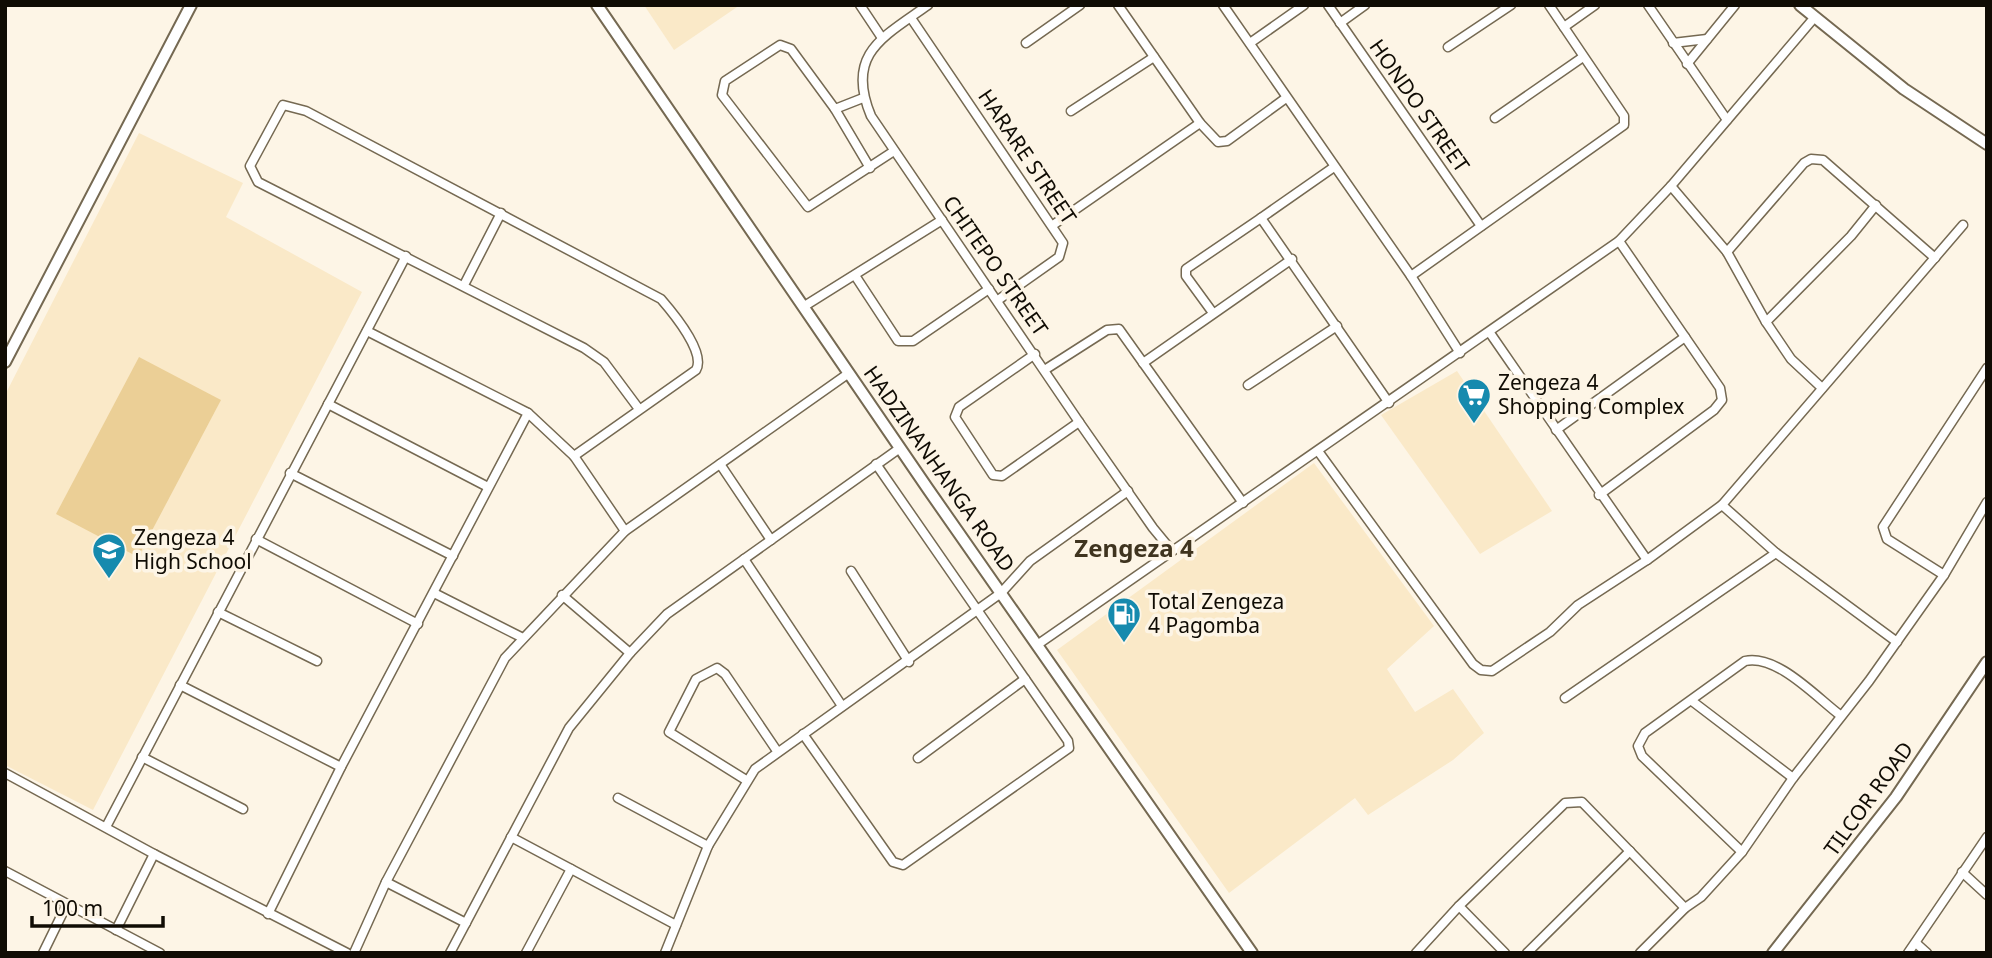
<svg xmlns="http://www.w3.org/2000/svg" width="1992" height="958" font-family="'Noto Sans',sans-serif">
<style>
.built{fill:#fae9c8}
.green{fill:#ebcf96}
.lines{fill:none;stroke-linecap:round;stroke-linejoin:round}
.minor-casing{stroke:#756952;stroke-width:11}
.tertiary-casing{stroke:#756952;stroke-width:14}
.minor{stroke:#fff;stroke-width:8}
.tertiary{stroke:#fff;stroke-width:10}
.labels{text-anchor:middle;stroke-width:7;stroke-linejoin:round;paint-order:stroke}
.street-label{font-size:21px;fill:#100c04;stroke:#fdf5e6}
.poi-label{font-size:21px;fill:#100c04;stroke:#fdf5e6;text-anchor:start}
.quarter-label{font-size:24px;font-weight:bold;fill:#3f341f;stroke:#fdf5e6}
</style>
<rect width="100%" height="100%" fill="#fdf5e6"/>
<g class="built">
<polygon points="644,5 740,5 674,50"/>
<polygon points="139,133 243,183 226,217 362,292 93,810 5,765 5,395"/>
<polygon points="1457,371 1552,511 1480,554 1381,415"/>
<polygon points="1314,463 1434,626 1387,669 1415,712 1453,689 1484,733 1453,760 1368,815 1355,798 1229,893 1057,650"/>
</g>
<polygon class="green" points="139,357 221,400 138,557 56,514"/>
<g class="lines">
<g class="minor-casing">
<g id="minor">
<polyline points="860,5 882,38"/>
<path d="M928 5C883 37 845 54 871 116L1079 422 1153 528 1172 551"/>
<polyline points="1118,5 1200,123 1218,142 1227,141 1286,98"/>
<polyline points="1223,5 1411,276 1460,353"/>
<polyline points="1328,5 1481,226"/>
<polyline points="1648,5 1727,120"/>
<polyline points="911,18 1063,243 1059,257 998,300"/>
<polyline points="1340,23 1365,5"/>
<polyline points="1564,27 1595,5"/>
<polyline points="1026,43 1080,5"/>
<polyline points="1250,43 1304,5"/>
<polyline points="1673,43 1707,39"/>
<polyline points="1448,47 1511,5"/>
<polyline points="1687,64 1735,5"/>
<polyline points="863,98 835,109 791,49 780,45 725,81 722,95 808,207 894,151"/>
<polyline points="835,109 870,168"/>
<polyline points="1071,111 1154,57"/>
<polyline points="1495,118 1583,57"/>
<polyline points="1334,167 1261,218 1389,403"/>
<polyline points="1671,186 1727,252 1766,322 1791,359 1822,388"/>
<polyline points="1053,225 1200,123"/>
<polyline points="1727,252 1804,163 1811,159 1823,160 1935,258"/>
<polyline points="1411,276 1624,125 1624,116 1549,5"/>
<polyline points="856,277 898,341 913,341 989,289"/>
<polyline points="464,285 501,213"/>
<polyline points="803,307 942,220"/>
<polyline points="1213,313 1186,276 1186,269 1261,218"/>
<polyline points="1766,322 1851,236 1876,205"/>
<polyline points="367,331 528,413 574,456 625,531"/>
<polyline points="1490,333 1647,560 1722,505 1776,553"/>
<polyline points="1035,354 959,407 955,417 993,475 1002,476 1079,422"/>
<polyline points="1143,363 1292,259"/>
<polyline points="1046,369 1107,330 1119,329 1243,503"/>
<polyline points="1248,385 1337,326"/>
<polyline points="328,404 488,487"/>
<polyline points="1556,430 1685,337"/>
<polyline points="1318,451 1473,664 1481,670 1492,671 1550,632 1578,605 1647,560"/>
<path d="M574 456 696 370C706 353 674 314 661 299L306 111 283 105 250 166 258 182 584 348 604 362 639 409"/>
<polyline points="720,464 771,540"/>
<polyline points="290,473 453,556"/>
<polyline points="1599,495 1714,410 1722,400 1720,388 1619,241"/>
<polyline points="1722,505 1963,225"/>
<polyline points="256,539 418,624"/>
<polyline points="744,559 842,706"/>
<polyline points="851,571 909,662"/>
<polyline points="1944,575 1887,539 1883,527 1987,368"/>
<polyline points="434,593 523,638"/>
<polyline points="562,595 630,653"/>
<polyline points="218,612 317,661"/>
<polyline points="1037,645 1619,241 1671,186 1814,18"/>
<polyline points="180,685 341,767"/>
<polyline points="1565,698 1776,553 1897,642"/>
<polyline points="1692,701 1793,778"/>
<polyline points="803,734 893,862 903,865 1069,748 1068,741 876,464"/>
<polyline points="142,757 243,809"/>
<polyline points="918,758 1025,679"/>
<polyline points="5,773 154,854 347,953"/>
<polyline points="746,780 669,732 696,679 717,668 725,674 777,751"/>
<polyline points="618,798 708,846"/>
<polyline points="106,827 406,256"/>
<polyline points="511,837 676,925"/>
<path d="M1742 852 1642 756 1638 746 1645 733 1745 661C1777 654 1816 697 1840 715"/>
<polyline points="5,871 160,953"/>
<polyline points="1962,872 1987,895"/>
<polyline points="386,882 466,923"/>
<polyline points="268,914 341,767 528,413"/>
<polyline points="116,930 154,854"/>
<polyline points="1917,944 1927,953"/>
<polyline points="43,953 67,904"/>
<polyline points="354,953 386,882 505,658 625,531 849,373"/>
<polyline points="450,953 569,728 630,653 667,614 900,448"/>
<polyline points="526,953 571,869"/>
<polyline points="665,953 708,846 755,769 1001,593 1030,561 1128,491"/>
<polyline points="1416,953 1459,906"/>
<polyline points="1505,953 1459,906 1565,803 1582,802 1685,908"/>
<polyline points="1527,953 1630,851"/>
<polyline points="1640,953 1685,908 1701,897 1742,852 1793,778 1869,681 1944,575 1987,502"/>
<polyline points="1908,953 1987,837"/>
</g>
</g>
<g class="tertiary-casing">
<g id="tertiary">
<polyline points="597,5 928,489 1252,953"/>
<polyline points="1800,5 1904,89 1987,144"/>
<polyline points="5,362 191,5"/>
<polyline points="1773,953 1896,797 1987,662"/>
</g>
</g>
<use href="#minor" class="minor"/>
<use href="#tertiary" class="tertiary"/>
</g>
<defs>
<g id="supermarket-pin" transform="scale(1.75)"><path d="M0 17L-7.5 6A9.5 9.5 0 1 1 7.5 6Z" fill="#168aae" stroke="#fdf5e6"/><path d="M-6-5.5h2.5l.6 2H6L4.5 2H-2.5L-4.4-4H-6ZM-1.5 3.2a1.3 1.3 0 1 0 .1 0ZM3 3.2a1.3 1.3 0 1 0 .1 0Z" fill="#fff"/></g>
<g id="school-pin" transform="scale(1.75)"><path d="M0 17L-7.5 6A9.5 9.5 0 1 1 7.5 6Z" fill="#168aae" stroke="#fdf5e6"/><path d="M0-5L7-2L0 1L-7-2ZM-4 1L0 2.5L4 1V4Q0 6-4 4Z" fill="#fff"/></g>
<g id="fuel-pin" transform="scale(1.75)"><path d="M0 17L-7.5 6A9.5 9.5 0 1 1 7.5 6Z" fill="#168aae" stroke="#fdf5e6"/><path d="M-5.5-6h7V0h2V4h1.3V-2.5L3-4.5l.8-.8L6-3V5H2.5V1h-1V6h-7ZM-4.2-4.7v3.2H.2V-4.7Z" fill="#fff"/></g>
</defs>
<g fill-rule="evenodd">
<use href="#supermarket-pin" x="1474" y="395"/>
<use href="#school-pin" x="109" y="550"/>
<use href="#fuel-pin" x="1124" y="614"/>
</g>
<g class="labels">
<g class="street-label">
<text transform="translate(1419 106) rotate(55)" y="7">HONDO STREET</text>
<text transform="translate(1027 157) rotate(56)" y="7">HARARE STREET</text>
<text transform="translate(995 266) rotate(55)" y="7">CHITEPO STREET</text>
<text transform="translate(939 469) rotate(55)" y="7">HADZINANHANGA ROAD</text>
<text transform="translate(1869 799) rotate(-54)" y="7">TILCOR ROAD</text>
</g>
<g class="poi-label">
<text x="1498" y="390">Zengeza 4<tspan x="1498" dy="24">Shopping Complex</tspan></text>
<text x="134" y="545">Zengeza 4<tspan x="134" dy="24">High School</tspan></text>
<text x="1148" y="609">Total Zengeza<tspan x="1148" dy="24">4 Pagomba</tspan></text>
</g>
<g class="quarter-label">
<text x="1134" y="557">Zengeza 4</text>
</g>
</g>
<rect width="1992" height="958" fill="none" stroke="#100c04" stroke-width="14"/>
<path d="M32 916v10h131v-10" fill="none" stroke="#100c04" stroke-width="3.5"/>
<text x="42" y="916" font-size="21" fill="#100c04" stroke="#fdf5e6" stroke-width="5" paint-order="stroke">100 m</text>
</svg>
